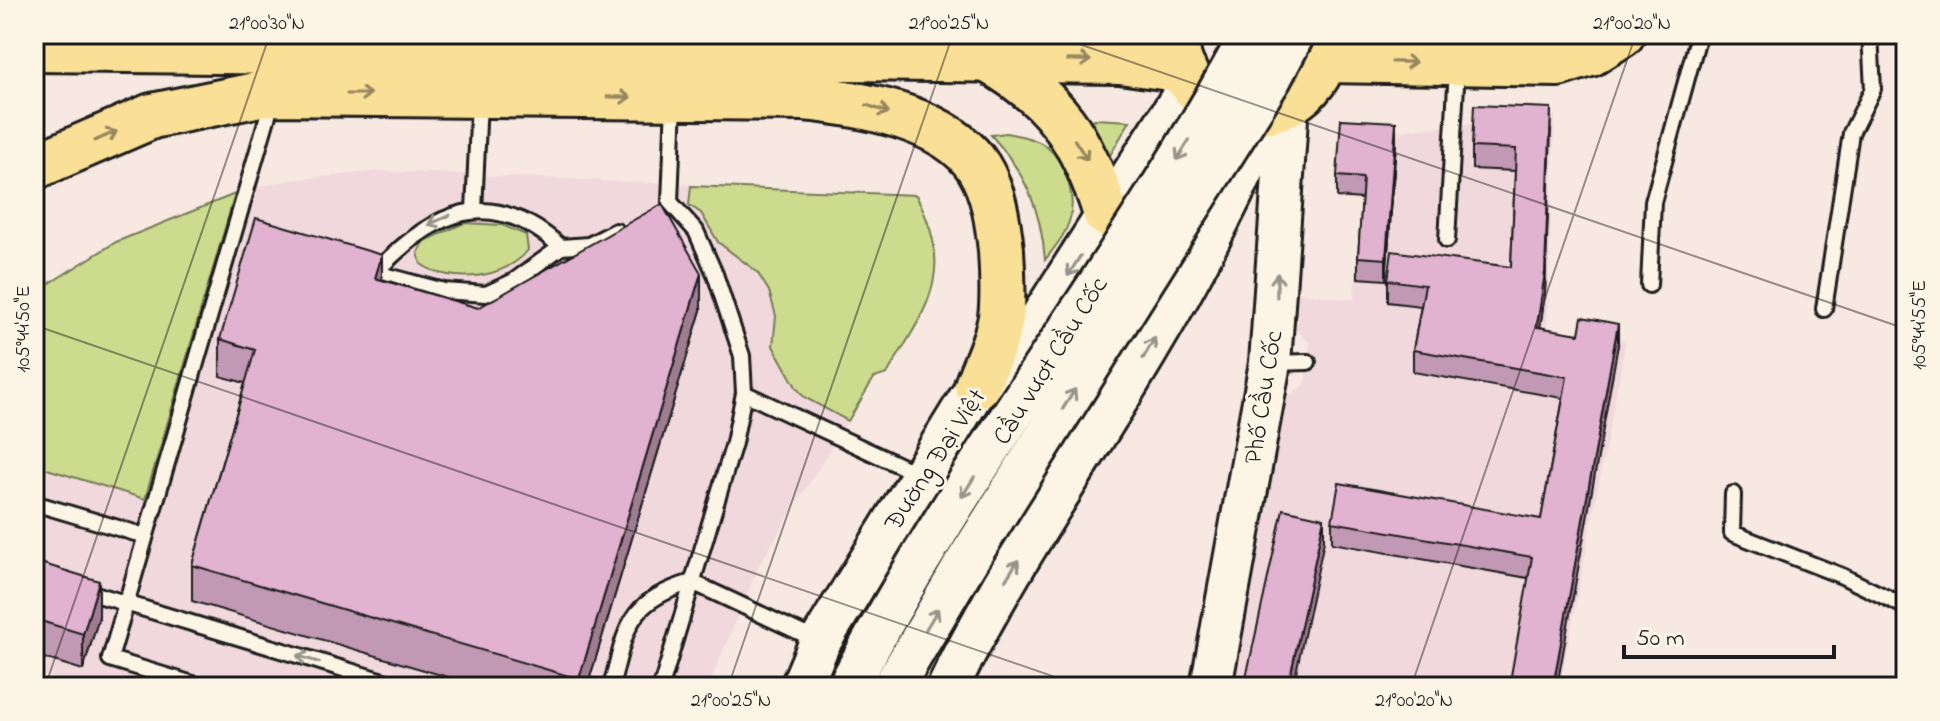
<svg xmlns="http://www.w3.org/2000/svg" width="1940" height="721" font-family="'Indie Flower',sans-serif">
<style>
.built{fill:#f1d8dc}
.green{fill:#cddb8f;stroke:#747c56;stroke-width:2}
.lines{fill:none;stroke-linecap:round;stroke-linejoin:round}
.lane-casing{stroke:#1c1c1c;stroke-width:20}
.secondary-casing{stroke:#1c1c1c;stroke-width:46}
.primary-casing{stroke:#1c1c1c;stroke-width:50}
.lane{stroke:#fcf5e5;stroke-width:14}
.secondary{stroke:#fcf5e5;stroke-width:40}
.primary{stroke:#fadf96;stroke-width:44}
.secondary-bridge-casing{stroke:#1c1c1c;stroke-width:46;stroke-linecap:butt}
.secondary-bridge{stroke:#fcf5e5;stroke-width:40}
.wall{fill:#c299b4;stroke:#1c1c1c;stroke-width:2}
.shaded-wall{fill:#9e7d92;stroke:#1c1c1c;stroke-width:2}
.building{fill:#e2b2d1;stroke:#1c1c1c;stroke-width:2}
.oneway{stroke:#96875f}
.oneway2{stroke:#97938b}
.ticks{fill:none;stroke:#1c1c1c;stroke-width:2;stroke-opacity:0.45}
.labels{text-anchor:middle;stroke-width:6;stroke-linejoin:round;paint-order:stroke}
.street-label{font-size:26px;fill:#1c1c1c;stroke:#fcf5e5}
.neatline{fill:none;stroke:#1c1c1c;stroke-width:3}
.ticks-label{font-size:20px;text-anchor:middle;fill:#1c1c1c}
</style>
<rect width="100%" height="100%" fill="#f7e8e1"/>
<filter id="ink" filterUnits="userSpaceOnUse"><feTurbulence type="fractalNoise" baseFrequency=".0125" numOctaves="2"/><feDisplacementMap in="SourceGraphic" scale="16" xChannelSelector="R" yChannelSelector="G"/><feConvolveMatrix kernelMatrix="1 2 1 2 8 2 1 2 1" color-interpolation-filters="sRGB"/></filter>
<g filter="url(#ink)">
<g class="built">
<polygon points="1555,116 1547,329 1626,341 1560,687 1227,687 1282,401 1305,385 1310,343 1294,327 1299,293 1354,300 1361,201 1336,199 1341,136"/>
<polygon points="381,171 916,195 930,222 937,263 929,303 887,374 874,378 760,563 708,687 83,687 34,673 34,293 116,242 246,189 292,180"/>
</g>
<g class="green">
<polygon points="1094,119 1130,121 1109,157 1090,121"/>
<path d="M1006 133C1020 136 1036 138 1047 147 1066 163 1077 199 1069 222 1064 237 1054 248 1045 260 1041 209 1025 172 991 135Z"/>
<path d="M691 186 916 195C956 273 928 306 887 374L874 378 848 421 804 397 796 387 773 346 776 316 769 291 757 272 718 242 701 213 689 205Z"/>
<polygon points="235,194 145,499 34,465 34,293 116,242"/>
<path d="M464 223 502 225 526 235 528 250C506 279 450 285 421 264L418 253 423 242Z"/>
</g>
<g class="lines">
<g class="lane-casing">
<g id="lane">
<polyline points="474,211 479,100"/>
<polyline points="1447,240 1457,68"/>
<polyline points="365,270 444,291 486,294 514,281 561,247 589,245 616,231"/>
<path d="M375 273C433 211 490 184 561 247"/>
<polyline points="1649,285 1653,202 1699,34"/>
<polyline points="1824,309 1851,133 1873,89 1870,34"/>
<polyline points="1271,363 1308,362"/>
<polyline points="744,393 918,474"/>
<polyline points="1733,494 1732,533 1842,576 1906,607"/>
<polyline points="34,503 145,536"/>
<polyline points="82,590 403,687"/>
<polyline points="203,687 110,659 273,98"/>
<path d="M611 687C627 627 626 602 692 582L816 640"/>
<polyline points="661,687 734,443 744,393 742,356 715,274 696,231 670,202 674,102"/>
<polyline points="1904,687 1906,679"/>
</g>
</g>
<g class="secondary-casing">
<g id="secondary">
<polyline points="801,687 820,642 977,386 1024,344 1191,83"/>
<path d="M948 687C1005 571 1080 464 1146 353 1193 275 1234 194 1271 111"/>
<polyline points="1211,687 1270,363 1288,104"/>
</g>
</g>
<g class="primary-casing">
<g id="primary">
<path d="M1176 34C1176 137 1324 139 1329 34"/>
<polyline points="34,49 1120,61 1184,70"/>
<path d="M986 59C1055 97 1083 140 1106 214"/>
<polyline points="1326,60 1558,64 1590,54 1622,34"/>
<path d="M34 167 152 116 265 93 804 98C858 103 947 117 979 168 994 192 998 223 1001 250 1002 271 1004 296 1001 317 998 339 985 364 977 386"/>
</g>
</g>
<use href="#lane" class="lane"/>
<use href="#secondary" class="secondary"/>
<use href="#primary" class="primary"/>
<g class="secondary-bridge-casing">
<g id="secondary-bridge">
<path d="M848 687C966 460 1130 259 1251 34"/>
<polyline points="893,687 967,561 1271,78 1294,34"/>
</g>
</g>
<use href="#secondary-bridge" class="secondary-bridge"/>
</g>
<g class="wall">
<polygon points="1551,130 1545,294 1540,327 1618,345 1528,578 1332,543 1332,522 1541,519 1563,398 1413,372 1413,350 1421,306 1388,302 1388,280 1511,267 1515,171 1472,169 1472,147"/>
<polygon points="1396,143 1386,280 1358,278 1358,257 1362,199 1337,197 1337,176"/>
<polygon points="382,279 478,308 701,310 587,687 481,687 192,601 192,565 245,383 220,376 220,339"/>
<polygon points="34,561 99,617 83,670 34,655"/>
</g>
<g class="shaded-wall">
<polygon points="1551,108 1545,294 1537,348 1537,327"/>
<polygon points="1396,122 1396,143 1386,280 1386,259"/>
<polygon points="382,255 382,292 375,278"/>
<polygon points="701,273 701,310 587,687 579,687 579,679"/>
<polygon points="1618,324 1618,345 1557,687 1553,687"/>
<polygon points="1324,518 1324,541 1293,687 1288,687"/>
<polygon points="99,581 99,617 83,670 83,634"/>
</g>
<g class="building">
<polygon points="1474,105 1551,108 1545,272 1537,327 1579,334 1582,317 1618,324 1553,687 1509,687 1532,557 1332,522 1339,483 1541,519 1567,377 1413,350 1425,285 1388,280 1392,251 1511,267 1516,149 1472,147"/>
<polygon points="1341,119 1396,122 1386,259 1358,257 1363,178 1337,176"/>
<polygon points="662,204 701,273 579,679 192,565 255,350 220,339 256,218 382,255 375,278 478,308"/>
<polygon points="1283,509 1324,518 1288,687 1244,687"/>
<polygon points="34,561 99,581 83,634 34,619"/>
<polygon points="1383,682 1400,687 1381,687"/>
</g>
<defs><path id="oneway-shaft" d="M-6 0H5M1.5-3L5.5 0L1.5 3" fill="none" stroke-width="1.6" stroke-linecap="round" stroke-linejoin="round" transform="scale(2)"/></defs>
<g class="oneway">
<use href="#oneway-shaft" transform="translate(1079 60) rotate(1)"/>
<use href="#oneway-shaft" transform="translate(1404 62) rotate(1)"/>
<use href="#oneway-shaft" transform="translate(359 94)"/>
<use href="#oneway-shaft" transform="translate(619 97) rotate(1)"/>
<use href="#oneway-shaft" transform="translate(878 109) rotate(19)"/>
<use href="#oneway-shaft" transform="translate(106 136) rotate(-23)"/>
<use href="#oneway-shaft" transform="translate(1081 150) rotate(57)"/>
</g>
<g class="oneway2">
<use href="#oneway-shaft" transform="translate(1183 150) rotate(122)"/>
<use href="#oneway-shaft" transform="translate(439 220) rotate(156)"/>
<use href="#oneway-shaft" transform="translate(1074 266) rotate(122)"/>
<use href="#oneway-shaft" transform="translate(1277 285) rotate(-89)"/>
<use href="#oneway-shaft" transform="translate(1149 348) rotate(-60)"/>
<use href="#oneway-shaft" transform="translate(1069 399) rotate(-58)"/>
<use href="#oneway-shaft" transform="translate(968 487) rotate(122)"/>
<use href="#oneway-shaft" transform="translate(1012 570) rotate(-58)"/>
<use href="#oneway-shaft" transform="translate(932 619) rotate(-59)"/>
<use href="#oneway-shaft" transform="translate(308 659) rotate(-163)"/>
</g>
</g>
<path class="ticks" d="M1050 34 1906 329M34 325 1084 687M45 687 270 34M728 687 953 34M1411 687 1636 34"/>
<g class="labels">
<g class="street-label">
<text transform="translate(1049 360) rotate(-58)" y="9">Cầu vượt Cầu Cốc</text>
<text transform="translate(1262 397) rotate(-81)" y="9">Phố Cầu Cốc</text>
<text transform="translate(934 459) rotate(-57)" y="9">Đường Đại Việt</text>
</g>
</g>
<rect width="1940" height="721" fill="none" stroke="#fcf5e5" stroke-width="88"/>
<path d="M1624 645v12h210v-12" fill="none" stroke="#1c1c1c" stroke-width="4"/>
<text x="1636" y="645" font-size="24" fill="#1c1c1c" stroke="#fcf5e5" stroke-width="6" paint-order="stroke">50 m</text>
<rect x="44" y="44" width="1852" height="633" class="neatline"/>
<g class="ticks-label">
<text x="267" y="29">21°00'30"N</text>
<text x="949" y="29">21°00'25"N</text>
<text x="1632" y="29">21°00'20"N</text>
<text transform="translate(1918 325) rotate(-90)" y="7">105°44'55"E</text>
<text transform="translate(22 329) rotate(-90)" y="7">105°44'50"E</text>
<text x="731" y="706">21°00'25"N</text>
<text x="1414" y="706">21°00'20"N</text>
</g>
</svg>
